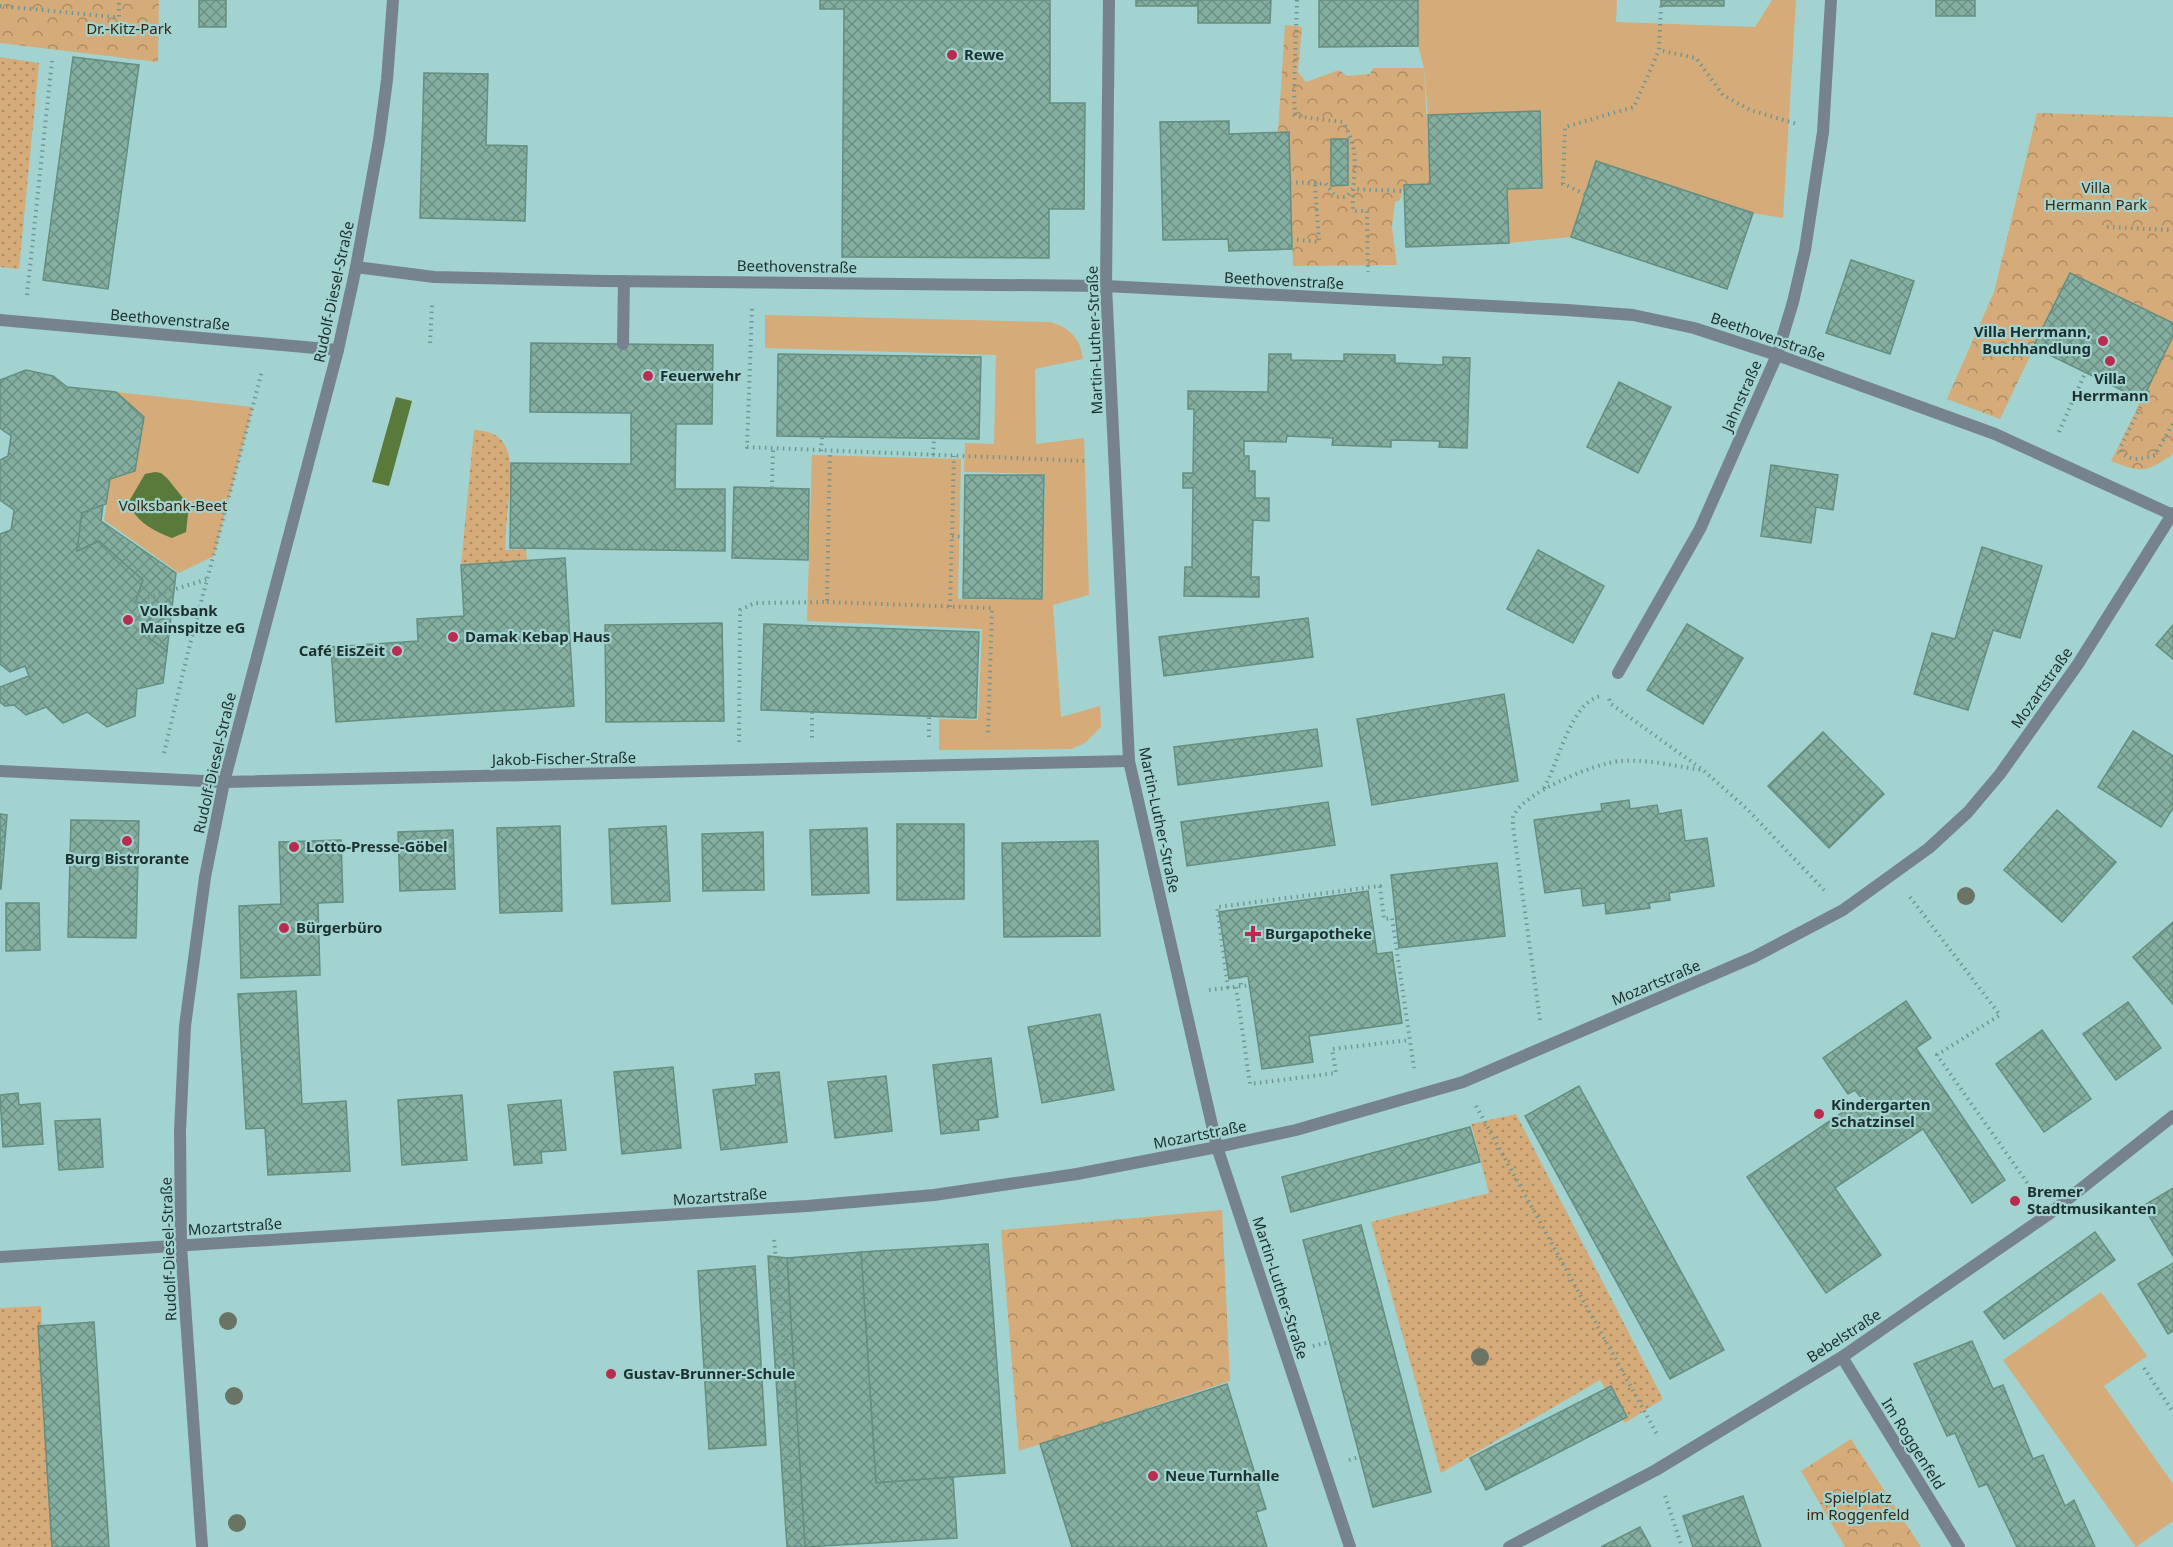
<svg xmlns="http://www.w3.org/2000/svg" width="2173" height="1547" font-family="'Noto Sans',sans-serif">
<style>
.grass{fill:url(#grass-dots)}
.park{fill:url(#park-crowns)}
.garden{fill:#d5ab79}
.water{fill:#5a7a3c}
.building{fill:url(#building-cross-hatch);stroke:#648e80;stroke-width:1.5}
.lines{fill:none;stroke-linecap:round;stroke-linejoin:round}
.path{stroke:#719795;stroke-width:4;stroke-dasharray:1.5 4.5;stroke-linecap:butt}
.lane{stroke:#77828f;stroke-width:12}
.street{stroke:#77828f;stroke-width:12}
.tree{fill:#697465}
.poi-dot{fill:#bb2b50;stroke:#a2d3d0;stroke-width:2}
.labels{text-anchor:middle;stroke-width:4.5;stroke-linejoin:round;paint-order:stroke}
.park-label{font-size:15px;fill:#3b270d;stroke:#a2d3d0}
.poi-label{font-size:15px;font-weight:bold;fill:#1c302f;stroke:#a2d3d0;text-anchor:start}
.street-label{font-size:15px;fill:#1c302f;stroke:#a2d3d0}
</style>
<defs>
<pattern id="grass-dots" width="8" height="8" patternUnits="userSpaceOnUse" patternTransform="scale(1.5)"><rect width="8" height="8" fill="#d5ab79"/><path d="M2 2h.1M6 6h.1" fill="none" stroke="#ac8c64" stroke-width="1.8" stroke-linecap="round"/></pattern>
<pattern id="park-crowns" width="20" height="18" patternUnits="userSpaceOnUse" patternTransform="scale(1.5)"><rect width="20" height="18" fill="#d5ab79"/><path d="M2 6a3 3 0 1 1 6 0M12 15a3 3 0 1 1 6 0" fill="none" stroke="#ac8c64"/></pattern>
<pattern id="building-cross-hatch" width="8" height="8" patternUnits="userSpaceOnUse" patternTransform="scale(1.5)"><rect width="8" height="8" fill="#84afa0"/><path d="M0 0l8 8M0 8l8-8" fill="none" stroke="#6b8f83"/></pattern>
</defs>
<rect width="100%" height="100%" fill="#a2d3d0"/>
<g class="grass">
<polygon points="0,57 39,63 19,269 0,267"/>
<path d="M474 430C516 431 511 467 509 497 507 515 506 532 505 550L526 549 527 561 461 565Z"/>
<polygon points="1516,1114 1663,1399 1625,1423 1600,1380 1441,1473 1371,1222 1489,1193 1471,1124"/>
<polygon points="41,1306 53,1547 0,1547 0,1308"/>
</g>
<g class="park">
<polygon points="0,0 159,0 158,62 0,43"/>
<polygon points="1285,25 1302,27 1298,72 1306,82 1339,70 1347,76 1370,74 1373,68 1424,68 1430,184 1404,185 1400,200 1395,202 1392,227 1397,265 1293,266 1289,133 1278,132"/>
<polygon points="2037,113 2173,117 2173,323 2070,273 2000,419 1947,399 1994,292"/>
<path d="M2173 336V454C2146 473 2142 473 2111 461Z"/>
<polygon points="1222,1210 1230,1381 1019,1451 1001,1230"/>
<polygon points="1851,1439 1921,1547 1845,1547 1801,1471"/>
</g>
<g class="garden">
<polygon points="1418,0 1617,0 1616,22 1755,27 1772,0 1796,0 1783,218 1753,213 1596,161 1571,237 1509,243 1507,189 1542,187 1540,111 1428,115 1424,68 1418,46"/>
<path d="M765 315 1051 322C1069 328 1081 338 1083 359L1035 369 1036 444 1084 438 1089 595 1053 605 1061 717 1100 706 1101 727 1085 743 1071 749 939 750V719L978 720 982 629 807 621 812 455 961 459 958 599 1043 600 1045 474 964 472 965 443 994 444 996 355 765 348Z"/>
<polygon points="116,392 253,407 214,556 179,573 104,520 110,479 135,470"/>
<polygon points="2101,1292 2147,1356 2104,1386 2173,1484 2173,1521 2136,1547 2003,1360"/>
</g>
<g class="water">
<polygon points="396,397 412,401 389,486 372,482"/>
<path d="M155 472 161 473 167 478 183 498 188 514 186 532 172 538C153 531 137 522 128 503L145 474Z"/>
</g>
<g class="building">
<rect x="199" y="0" width="27" height="27"/>
<polygon points="820,0 1050,0 1050,103 1085,103 1084,209 1049,209 1049,258 842,257 844,9 820,9"/>
<rect x="1136" y="0" width="62" height="6"/>
<polygon points="1198,0 1271,0 1270,23 1198,23"/>
<polygon points="1319,0 1418,0 1418,46 1319,47"/>
<rect x="1661" y="0" width="63" height="6"/>
<rect x="1936" y="0" width="39" height="16"/>
<polygon points="73,57 139,65 108,289 43,280"/>
<polygon points="424,73 488,74 486,145 527,146 525,221 420,218"/>
<polygon points="1540,111 1542,188 1507,189 1509,243 1406,247 1404,185 1430,184 1428,115"/>
<polygon points="1229,121 1229,134 1289,132 1292,249 1229,251 1228,239 1163,240 1160,122"/>
<polygon points="1331,139 1348,139 1348,185 1331,186"/>
<polygon points="1596,161 1753,213 1727,289 1571,237"/>
<polygon points="1851,260 1914,281 1890,354 1826,333"/>
<polygon points="2070,273 2173,323 2173,336 2142,400 2033,347"/>
<polygon points="531,343 713,345 712,424 676,424 675,489 725,489 725,551 510,548 511,463 631,464 631,413 530,412"/>
<polygon points="778,354 981,357 979,439 777,436"/>
<polygon points="1269,354 1291,354 1291,360 1344,361 1344,354 1395,355 1395,363 1443,365 1443,357 1470,358 1467,448 1439,447 1440,441 1391,440 1391,447 1332,445 1333,438 1287,436 1286,442 1244,441 1244,456 1249,456 1249,471 1255,471 1255,498 1269,498 1269,521 1253,520 1251,577 1259,577 1259,597 1184,596 1185,567 1192,567 1193,488 1183,488 1183,473 1193,473 1194,409 1188,409 1188,391 1268,392"/>
<polygon points="26,370 53,376 67,387 116,392 144,417 135,471 110,479 106,504 82,513 77,551 99,541 143,580 136,601 150,610 149,638 167,651 163,683 137,689 135,716 107,727 87,712 63,723 46,707 26,715 14,705 5,706 0,702 0,687 29,676 25,666 10,672 0,664 0,534 11,530 14,510 0,500 0,460 8,456 11,436 0,428 0,380"/>
<polygon points="1619,382 1671,407 1638,473 1587,447"/>
<polygon points="1771,465 1838,475 1833,510 1816,507 1811,543 1761,536"/>
<polygon points="965,475 1044,475 1042,599 963,598"/>
<polygon points="734,487 809,489 808,560 732,558"/>
<polygon points="103,505 101,521 176,573 167,651 149,638 150,610 136,601 143,580 99,541 77,551 82,513"/>
<polygon points="1982,547 2042,566 2020,638 1993,630 1968,710 1914,694 1932,633 1955,639"/>
<polygon points="1538,550 1604,586 1573,643 1507,609"/>
<polygon points="565,558 574,706 336,722 331,647 418,641 417,619 464,616 461,565"/>
<polygon points="1308,618 1313,657 1164,676 1159,637"/>
<polygon points="722,623 724,721 606,722 605,625"/>
<polygon points="764,624 979,632 976,718 761,710"/>
<polygon points="1687,624 1743,658 1703,724 1647,690"/>
<polygon points="2173,625 2173,659 2156,645"/>
<polygon points="1504,694 1518,781 1372,805 1357,719"/>
<polygon points="1317,729 1322,766 1178,785 1174,747"/>
<polygon points="2133,731 2173,756 2173,808 2161,827 2098,787"/>
<polygon points="1823,732 1884,794 1829,848 1768,786"/>
<polygon points="1629,800 1630,809 1657,805 1659,814 1681,810 1685,841 1707,838 1714,886 1669,893 1670,900 1649,903 1650,908 1606,914 1605,903 1583,906 1581,888 1545,893 1534,820 1602,811 1601,804"/>
<polygon points="1328,802 1335,845 1187,866 1181,822"/>
<polygon points="2057,810 2116,862 2062,922 2004,870"/>
<polygon points="0,814 7,815 1,889 0,889"/>
<polygon points="71,820 139,821 136,938 68,937"/>
<polygon points="897,824 964,824 964,899 897,900"/>
<polygon points="560,826 562,911 500,913 497,828"/>
<polygon points="666,826 670,901 612,904 609,829"/>
<polygon points="867,828 869,893 812,895 810,830"/>
<polygon points="453,830 455,889 400,891 398,832"/>
<polygon points="763,832 764,890 703,891 702,834"/>
<polygon points="341,840 343,902 318,903 320,975 241,978 239,906 281,904 279,842"/>
<polygon points="1098,841 1100,936 1004,937 1002,843"/>
<polygon points="1497,863 1505,936 1399,948 1391,875"/>
<polygon points="1368,891 1377,954 1392,952 1402,1023 1309,1036 1313,1062 1262,1069 1248,976 1229,979 1219,912"/>
<polygon points="6,903 39,903 40,950 6,951"/>
<polygon points="2173,922 2173,1004 2133,957"/>
<polygon points="296,991 302,1104 346,1101 350,1171 268,1175 265,1128 246,1129 238,994"/>
<polygon points="1906,1001 1931,1038 1916,1048 2005,1180 1972,1203 1923,1129 1835,1188 1881,1255 1826,1293 1747,1177 1862,1099 1855,1090 1848,1094 1823,1058"/>
<polygon points="2128,1002 2161,1048 2116,1080 2083,1034"/>
<polygon points="1100,1014 1114,1090 1042,1103 1028,1027"/>
<polygon points="2042,1030 2091,1099 2044,1132 1996,1064"/>
<polygon points="991,1058 998,1117 978,1120 979,1130 941,1134 933,1065"/>
<polygon points="673,1067 681,1148 622,1154 614,1072"/>
<polygon points="779,1072 787,1142 721,1150 713,1090 756,1085 755,1074"/>
<polygon points="886,1076 892,1131 835,1138 828,1082"/>
<polygon points="1579,1086 1724,1350 1670,1379 1525,1116"/>
<polygon points="18,1093 19,1105 40,1103 43,1144 3,1147 0,1095"/>
<polygon points="462,1095 467,1160 402,1165 398,1100"/>
<polygon points="561,1100 566,1150 541,1152 542,1163 514,1165 508,1105"/>
<polygon points="100,1119 103,1167 59,1170 55,1121"/>
<polygon points="1470,1127 1480,1162 1291,1212 1282,1177"/>
<polygon points="2173,1188 2173,1256 2143,1206"/>
<polygon points="1361,1225 1431,1492 1373,1507 1303,1240"/>
<polygon points="2095,1232 2115,1260 2004,1339 1984,1312"/>
<polygon points="988,1244 1005,1473 876,1483 861,1252"/>
<polygon points="861,1252 876,1483 953,1477 957,1538 805,1547 787,1258"/>
<polygon points="768,1256 787,1258 805,1547 787,1547"/>
<polygon points="2173,1263 2173,1331 2168,1334 2138,1284"/>
<polygon points="755,1266 766,1445 709,1449 698,1271"/>
<polygon points="94,1322 109,1547 52,1547 38,1326"/>
<polygon points="1972,1341 1993,1389 2003,1385 2033,1459 2043,1455 2065,1506 2074,1500 2095,1547 2017,1547 1987,1484 1979,1487 1955,1433 1947,1436 1914,1364"/>
<polygon points="1227,1384 1266,1509 1256,1512 1267,1547 1072,1547 1040,1444"/>
<polygon points="1611,1386 1627,1417 1486,1490 1470,1458"/>
<polygon points="1743,1496 1761,1547 1693,1547 1683,1516"/>
<polygon points="1640,1527 1651,1547 1601,1547"/>
</g>
<g class="lines">
<g class="path">
<path d="M1297 0 1294 92 1295 116 1343 122C1363 156 1351 175 1353 211H1367L1368 272"/>
<polyline points="0,6 114,17 119,17 119,0"/>
<polyline points="1661,6 1659,50 1696,58 1723,95 1750,110 1797,124"/>
<path d="M1290 183C1303 181 1313 185 1325 183L1336 197H1346L1353 189 1404 191"/>
<polyline points="1585,194 1563,184 1565,127 1634,107 1659,50"/>
<polyline points="2107,227 2173,230"/>
<polyline points="1291,239 1319,242 1315,185"/>
<polyline points="27,295 52,61"/>
<polyline points="752,309 747,447 1087,461"/>
<polyline points="430,343 432,305"/>
<path d="M2147 391 2148 392 2121 446 2122 453C2132 462 2142 459 2155 455L2173 423"/>
<polyline points="2059,432 2085,373"/>
<polyline points="821,451 822,436"/>
<polyline points="933,455 934,438"/>
<polyline points="772,488 773,448"/>
<polyline points="952,536 964,537"/>
<polyline points="136,601 208,579"/>
<polyline points="827,602 992,608 988,737"/>
<polyline points="950,607 954,456"/>
<polyline points="1609,699 1611,704 1703,770 1746,808 1824,890"/>
<polyline points="812,712 812,740"/>
<polyline points="929,737 929,716"/>
<polyline points="739,742 740,610 755,603 827,602 830,451"/>
<polyline points="164,753 189,648 262,371"/>
<path d="M1544 788C1558 764 1571 701 1601 696"/>
<polyline points="1910,897 2000,1015 1937,1055 2033,1191"/>
<polyline points="1240,977 1241,986"/>
<polyline points="1236,987 1250,1084 1336,1073 1332,1049 1410,1040"/>
<polyline points="1228,988 1217,907 1380,886 1384,919 1392,918 1414,1068"/>
<polyline points="1209,990 1250,985"/>
<path d="M1540 1020 1513 826C1513 821 1512 816 1515 813 1528 791 1596 763 1620 761 1648 759 1675 766 1703 770"/>
<polyline points="1476,1106 1658,1436"/>
<polyline points="774,1240 782,1316 796,1547"/>
<polyline points="1313,1346 1330,1342"/>
<polyline points="2144,1368 2173,1412"/>
<polyline points="1349,1460 1359,1457"/>
<polyline points="1665,1496 1682,1547"/>
</g>
<polyline class="lane" points="623,344 624,281"/>
<g class="street">
<polyline points="1109,0 1106,286 1129,761 1217,1147 1350,1547"/>
<polyline points="356,267 434,277 603,281 1106,286 1567,310 1633,315 1694,328 1777,355 1995,434 2173,515"/>
<polyline points="0,320 338,350"/>
<polyline points="1618,673 1700,529 1777,355 1793,302 1805,250 1823,132 1831,0"/>
<polyline points="0,771 224,782 1129,761"/>
<polyline points="0,1257 807,1206 934,1195 1077,1174 1217,1147 1296,1130 1463,1082 1754,957 1843,910 1929,848 1968,812 2000,774 2078,664 2173,513"/>
<polyline points="1842,1357 1959,1547"/>
<polyline points="202,1547 181,1246 180,1131 185,1026 205,877 224,782 338,350 356,267 379,140 387,80 393,0"/>
<polyline points="1509,1547 1656,1470 1842,1357 2049,1214 2173,1116"/>
</g>
</g>
<g class="tree">
<circle cx="1966" cy="896" r="9"/>
<circle cx="228" cy="1321" r="9"/>
<circle cx="1480" cy="1357" r="9"/>
<circle cx="234" cy="1396" r="9"/>
<circle cx="237" cy="1523" r="9"/>
</g>
<g class="poi-dot">
<circle cx="952" cy="55" r="6"/>
<circle cx="2103" cy="341" r="6"/>
<circle cx="2110" cy="361" r="6"/>
<circle cx="648" cy="376" r="6"/>
<circle cx="128" cy="620" r="6"/>
<circle cx="453" cy="637" r="6"/>
<circle cx="397" cy="651" r="6"/>
<circle cx="127" cy="841" r="6"/>
<circle cx="294" cy="847" r="6"/>
<circle cx="284" cy="928" r="6"/>
<path d="M1250 925h6v6h6v6h-6v6h-6v-6h-6v-6h6z"/>
<circle cx="1819" cy="1114" r="6"/>
<circle cx="2015" cy="1201" r="6"/>
<circle cx="611" cy="1374" r="6"/>
<circle cx="1153" cy="1476" r="6"/>
</g>
<g class="labels">
<g class="park-label">
<text x="129" y="34">Dr.-Kitz-Park</text>
<text x="2096" y="193">Villa<tspan x="2096" dy="17">Hermann Park</tspan></text>
<text x="173" y="511">Volksbank-Beet</text>
<text x="1858" y="1503">Spielplatz<tspan x="1858" dy="17">im Roggenfeld</tspan></text>
</g>
<g class="poi-label">
<text x="964" y="60">Rewe</text>
<text x="2091" y="337" text-anchor="end">Villa Herrmann,<tspan x="2091" dy="17">Buchhandlung</tspan></text>
<text x="660" y="381">Feuerwehr</text>
<text x="2110" y="384" text-anchor="middle">Villa<tspan x="2110" dy="17">Herrmann</tspan></text>
<text x="140" y="616">Volksbank<tspan x="140" dy="17">Mainspitze eG</tspan></text>
<text x="465" y="642">Damak Kebap Haus</text>
<text x="385" y="656" text-anchor="end">Café EisZeit</text>
<text x="306" y="852">Lotto-Presse-Göbel</text>
<text x="127" y="864" text-anchor="middle">Burg Bistrorante</text>
<text x="296" y="933">Bürgerbüro</text>
<text x="1265" y="939">Burgapotheke</text>
<text x="1831" y="1110">Kindergarten<tspan x="1831" dy="17">Schatzinsel</tspan></text>
<text x="2027" y="1197">Bremer<tspan x="2027" dy="17">Stadtmusikanten</tspan></text>
<text x="623" y="1379">Gustav-Brunner-Schule</text>
<text x="1165" y="1481">Neue Turnhalle</text>
</g>
<g class="street-label">
<text transform="translate(797 267) rotate(1)" y="5">Beethovenstraße</text>
<text transform="translate(1284 281) rotate(3)" y="5">Beethovenstraße</text>
<text transform="translate(334 292) rotate(-78)" y="5">Rudolf-Diesel-Straße</text>
<text transform="translate(170 320) rotate(5)" y="5">Beethovenstraße</text>
<text transform="translate(1768 337) rotate(19)" y="5">Beethovenstraße</text>
<text transform="translate(1095 340) rotate(-92)" y="5">Martin-Luther-Straße</text>
<text transform="translate(1742 396) rotate(-66)" y="5">Jahnstraße</text>
<text transform="translate(2042 688) rotate(-55)" y="5">Mozartstraße</text>
<text transform="translate(564 759) rotate(-1)" y="5">Jakob-Fischer-Straße</text>
<text transform="translate(215 763) rotate(-77)" y="5">Rudolf-Diesel-Straße</text>
<text transform="translate(1159 820) rotate(78)" y="5">Martin-Luther-Straße</text>
<text transform="translate(1656 983) rotate(-23)" y="5">Mozartstraße</text>
<text transform="translate(1200 1135) rotate(-11)" y="5">Mozartstraße</text>
<text transform="translate(720 1197) rotate(-4)" y="5">Mozartstraße</text>
<text transform="translate(235 1227) rotate(-4)" y="5">Mozartstraße</text>
<text transform="translate(169 1249) rotate(-92)" y="5">Rudolf-Diesel-Straße</text>
<text transform="translate(1280 1288) rotate(72)" y="5">Martin-Luther-Straße</text>
<text transform="translate(1844 1336) rotate(-33)" y="5">Bebelstraße</text>
<text transform="translate(1913 1444) rotate(58)" y="5">Im Roggenfeld</text>
</g>
</g>
</svg>
